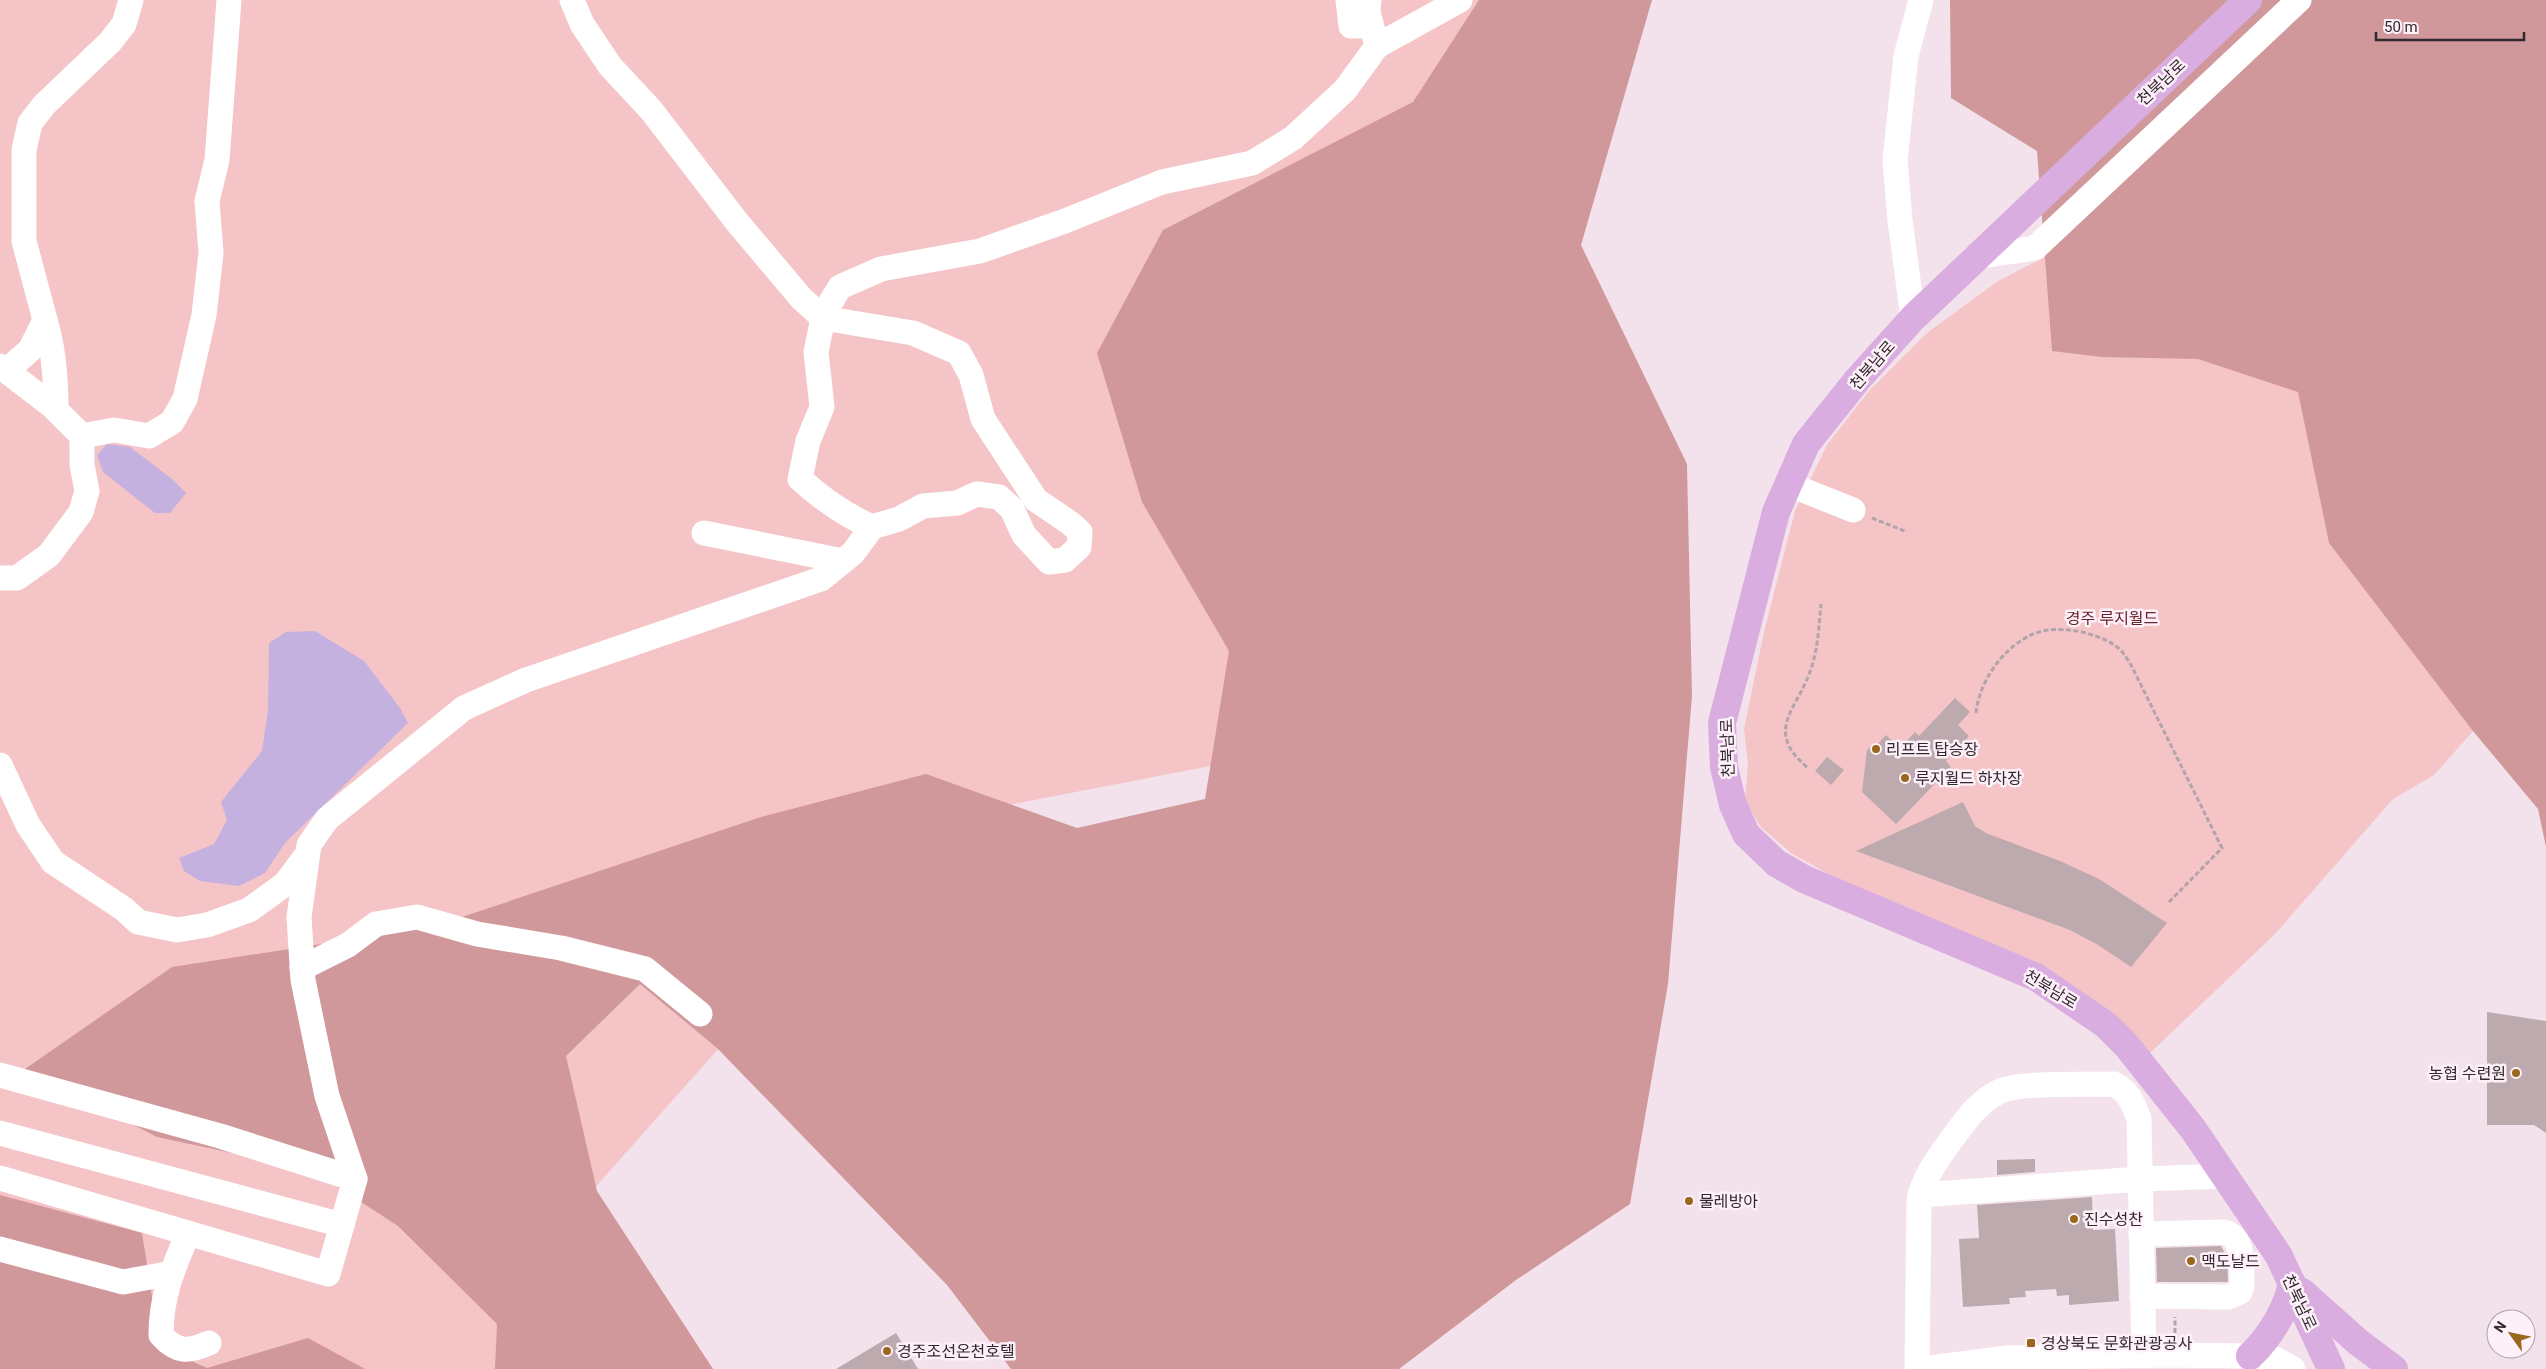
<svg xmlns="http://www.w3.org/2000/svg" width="2546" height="1369" font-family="Roboto,'Noto Sans KR',sans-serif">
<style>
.green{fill:#f5c4c6}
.forest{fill:#d0989a}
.water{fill:#c4b1df}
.building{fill:#bdaaaf}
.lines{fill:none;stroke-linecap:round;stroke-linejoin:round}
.path{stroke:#b2a4ac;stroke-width:3;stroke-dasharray:5 2.5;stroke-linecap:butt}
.minor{stroke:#fff;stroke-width:25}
.major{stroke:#d9addf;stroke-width:28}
.poi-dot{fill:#9a681d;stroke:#fef0f9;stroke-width:2}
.labels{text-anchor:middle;stroke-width:5;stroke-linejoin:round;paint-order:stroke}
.street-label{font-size:16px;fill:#30292d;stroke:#fef0f9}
.park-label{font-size:16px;fill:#68242b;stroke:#fef0f9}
.poi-label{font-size:16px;fill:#30292d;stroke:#fef0f9;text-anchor:start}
</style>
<rect width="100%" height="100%" fill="#f3e2ec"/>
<g class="green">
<polygon points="0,0 1617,0 1366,736 920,822 559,1228 557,1369 0,1369"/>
<polygon points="2329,0 2546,0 2473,731 2434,775 2393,799 2275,934 2150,1053 1791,853 1761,827 1745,802 1748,764 1744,729 1764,632 1795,511 1827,445 1869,391 1927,333 1998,281 2043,258"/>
</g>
<g class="forest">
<polygon points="1479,0 1652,0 1581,245 1687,464 1692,696 1668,984 1630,1204 1516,1280 1399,1369 1011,1369 947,1285 717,1048 640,984 566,1056 597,1191 713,1369 495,1369 497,1324 398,1226 312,1170 157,1137 25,1069 172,967 432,927 761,817 926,774 1077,828 1205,799 1229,651 1142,502 1097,353 1163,230 1413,102"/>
<polygon points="1950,0 2546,0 2546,847 2538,809 2473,731 2329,543 2298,392 2198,359 2102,357 2052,351 2037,151 1951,98"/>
<polygon points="0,1195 142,1233 160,1347 207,1368 308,1338 365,1369 0,1369"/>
</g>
<g class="water">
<polygon points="107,444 130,447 172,479 186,493 170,513 155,513 103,472 97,455"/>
<polygon points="315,631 364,661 400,708 408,723 285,843 265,873 239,886 200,881 184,871 179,858 214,844 227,820 221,802 262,751 268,710 269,643 286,632"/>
</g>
<g class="building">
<polygon points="1955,698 1970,712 1958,725 1969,736 1946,761 1951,767 1896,824 1862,792 1867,750 1870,747 1877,745 1886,735 1900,748 1915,732 1919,736"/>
<polygon points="1827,757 1844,770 1831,785 1815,771"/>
<polygon points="1963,802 1975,826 1986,833 2060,861 2099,879 2167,923 2131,967 2098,945 2070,930 1856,851"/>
<polygon points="2487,1012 2546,1021 2546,1133 2534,1125 2487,1125"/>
<polygon points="2035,1159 2035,1172 1997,1175 1997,1160"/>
<polygon points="2092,1197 2093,1230 2115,1229 2119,1301 2069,1305 2069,1295 2057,1296 2056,1289 2025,1291 2026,1297 2009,1298 2010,1304 1963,1307 1959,1239 1979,1238 1977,1205"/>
<polygon points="2221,1246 2227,1257 2228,1282 2157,1282 2156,1248"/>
<polygon points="896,1333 918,1369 836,1369"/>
</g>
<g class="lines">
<g class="path">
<polyline points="1872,518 1907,532"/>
<path d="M1976 713C1979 683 2001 650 2029 636 2052 623 2096 631 2117 647 2123 651 2127 659 2131 665L2222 848 2169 902"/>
<path d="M1807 767C1763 730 1798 709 1811 669 1818 648 1819 626 1821 604"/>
<polyline points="2175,1333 2175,1317"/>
</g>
<g class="minor">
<polyline points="572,0 582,24 610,66 651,110 737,222 801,298 823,318 913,333 959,353 971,375 983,419 1036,500 1070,523 1080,532 1079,547 1065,560 1049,562 1024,535 1012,509 999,497 977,494 957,503 923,506 899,519 872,527"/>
<polyline points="1348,0 1351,26 1361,26 1368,12"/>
<polyline points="1369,0 1368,12 1377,46 1460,0"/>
<polyline points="1975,257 2035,248 2299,0"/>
<polyline points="1913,318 1900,220 1895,160 1906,56 1921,0"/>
<polyline points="45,320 24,241 24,150 30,123 44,105 110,42 124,24 131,0"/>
<polyline points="0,366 51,405 82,436 82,465 87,491 81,512 49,555 17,578 0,578"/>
<path d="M7 370 30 350 45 320C54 349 56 379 56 409"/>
<polyline points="82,436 114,430 149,436 172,422 185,399 204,315 211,253 207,201 217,160 229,0"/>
<polyline points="1788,484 1853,510"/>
<polyline points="704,533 843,561"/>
<polyline points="0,765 28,825 53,862 124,909 138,922 177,930 207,925 249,910 285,884 306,856"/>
<polyline points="302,968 348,945 376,924 417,917 477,934 561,948 645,969 700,1014"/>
<polyline points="0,1075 220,1136 355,1179 328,1274 0,1178"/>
<polyline points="0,1133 342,1225"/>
<path d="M355 1179 327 1096 303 980 299 917 309 845 327 819 464 708 526 680 821 579 853 553 872 527C845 515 822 499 800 479L808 441 822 407 816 352 824 313 840 287 881 269 980 251 1065 221 1162 182 1252 163 1293 138 1345 90 1377 46"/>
<polyline points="1920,1195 2140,1179 2225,1176"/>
<path d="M188 1233C173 1269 161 1295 161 1335 177 1353 188 1352 209 1343"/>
<path d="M2141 1234 2224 1232C2246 1239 2241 1266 2242 1286L2240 1292 2228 1297 2142 1296"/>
<polyline points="0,1249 123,1282 172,1273"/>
<path d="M1917 1369 1919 1201C1923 1179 1936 1161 1949 1143 1963 1124 1979 1099 2003 1090 2026 1082 2086 1085 2114 1084 2129 1092 2133 1103 2139 1119L2144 1356"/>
<polyline points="1923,1369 2007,1358 2162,1355 2250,1356 2275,1359 2293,1369"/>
</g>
<g class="major">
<polyline points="2248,0 1913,318 1858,379 1806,444 1776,512 1722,723 1724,767 1733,805 1746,834 1776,863 1804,879 2036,977 2106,1025 2127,1046 2193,1129 2279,1256 2331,1369"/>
<polyline points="2302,1292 2358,1342 2394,1369"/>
<path d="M2250 1356C2270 1337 2287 1309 2292 1283"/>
</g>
</g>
<g class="poi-dot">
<circle cx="1876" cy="749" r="5"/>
<circle cx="1905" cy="778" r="5"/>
<circle cx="2516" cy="1073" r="5"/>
<circle cx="1689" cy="1201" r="5"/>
<circle cx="2074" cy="1219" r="5"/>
<circle cx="2191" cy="1261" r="5"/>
<rect x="2026" y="1338" width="10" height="10" rx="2.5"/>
<circle cx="887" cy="1351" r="5"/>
</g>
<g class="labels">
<g class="street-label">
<text transform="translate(2161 82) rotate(-43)" y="6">천북남로</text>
<text transform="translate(1872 365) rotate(-49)" y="6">천북남로</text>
<text transform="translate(1727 748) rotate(-92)" y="6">천북남로</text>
<text transform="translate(2051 989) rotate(31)" y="6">천북남로</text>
<text transform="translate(2300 1302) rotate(65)" y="6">천북남로</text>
</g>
<g class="park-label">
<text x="2112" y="624">경주 루지월드</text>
</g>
<g class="poi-label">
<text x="1886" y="755">리프트 탑승장</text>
<text x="1915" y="784">루지월드 하차장</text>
<text x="2506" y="1079" text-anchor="end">농협 수련원</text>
<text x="1699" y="1207">물레방아</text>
<text x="2084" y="1225">진수성찬</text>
<text x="2201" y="1267">맥도날드</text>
<text x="2041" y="1349">경상북도 문화관광공사</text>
<text x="897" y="1357">경주조선온천호텔</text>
</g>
</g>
<g transform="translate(2511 1334) rotate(303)"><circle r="24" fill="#fef0f9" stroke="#aca0a7"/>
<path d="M0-4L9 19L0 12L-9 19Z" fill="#9a681d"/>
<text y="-8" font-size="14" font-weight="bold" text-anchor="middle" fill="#30292d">N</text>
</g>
<path d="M2376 32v8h148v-8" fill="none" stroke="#30292d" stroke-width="2.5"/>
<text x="2384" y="32" font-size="15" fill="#30292d" stroke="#fef0f9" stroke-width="4" paint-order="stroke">50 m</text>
</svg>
